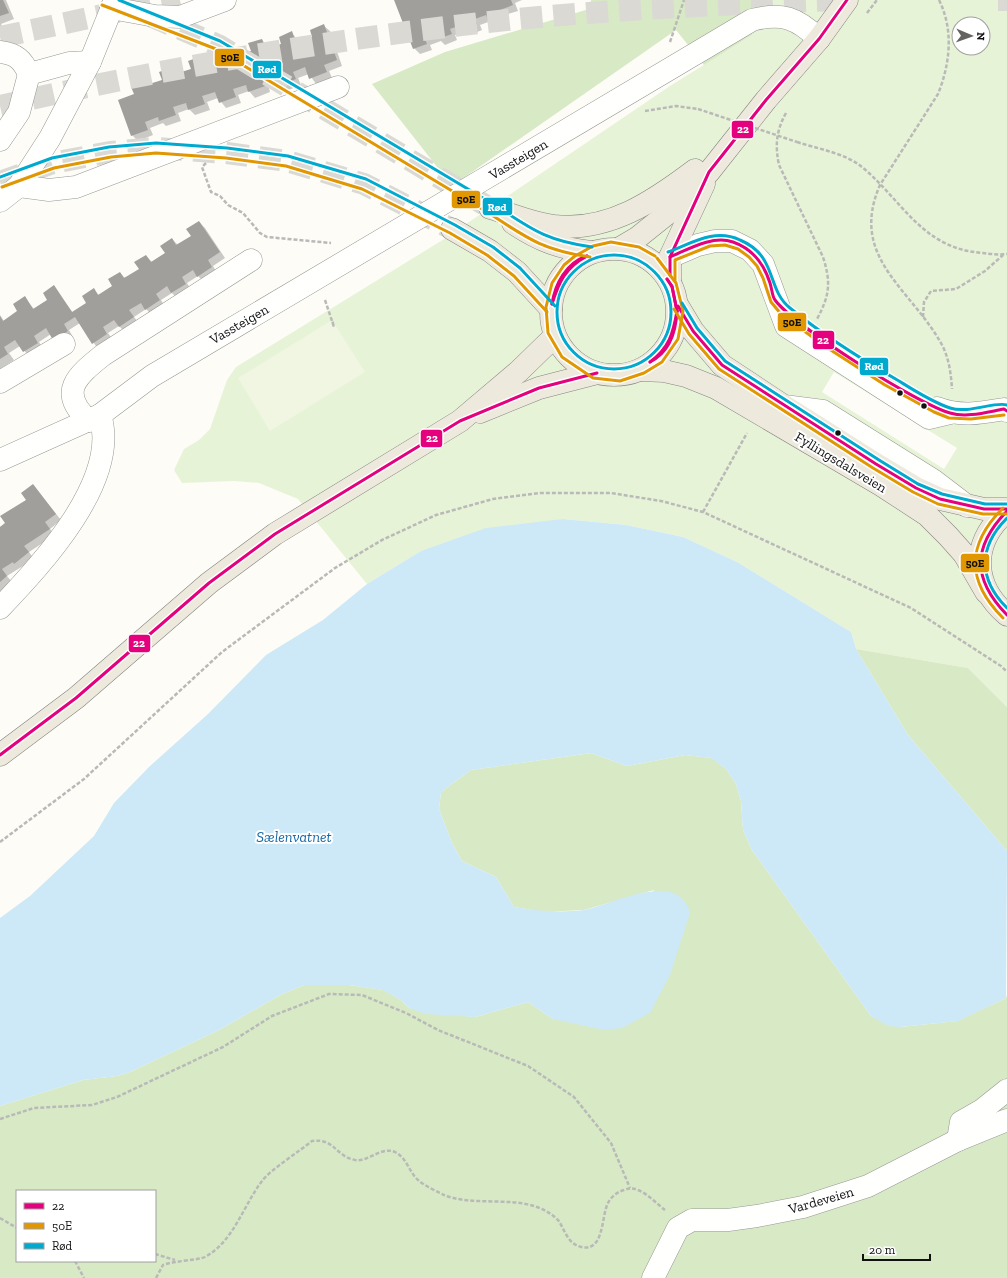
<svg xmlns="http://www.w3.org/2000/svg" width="1007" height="1278" font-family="'Zilla Slab',serif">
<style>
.green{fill:#e7f3d7;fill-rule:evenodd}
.forest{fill:#d8eac5;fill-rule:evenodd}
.pitch{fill:#f0f6e1}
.water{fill:#cde8f7}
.shadow{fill:#0003}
.building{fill:#a19f9c}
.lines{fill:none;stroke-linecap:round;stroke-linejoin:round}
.major-tunnel{stroke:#dad9d4;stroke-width:22;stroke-dasharray:22 11;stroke-linecap:butt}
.minor-casing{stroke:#979795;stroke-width:23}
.major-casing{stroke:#858482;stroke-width:23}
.path{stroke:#b9b9b8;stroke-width:2.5;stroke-dasharray:4 2;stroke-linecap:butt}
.minor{stroke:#fffffe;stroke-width:22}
.major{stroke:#ede9dc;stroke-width:22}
.path-bridge{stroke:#b9b9b8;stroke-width:2.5;stroke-dasharray:4 2;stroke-linecap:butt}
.bus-1-casing{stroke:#fff;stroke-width:6}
.bus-2-casing{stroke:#fff;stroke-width:6}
.bus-3-casing{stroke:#fff;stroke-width:6}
.bus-1{stroke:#e5007d;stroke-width:3}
.bus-2{stroke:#e09702;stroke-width:3}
.bus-3{stroke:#00a9ce;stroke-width:3}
.bus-dot{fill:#111;stroke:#fff;stroke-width:1.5}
.labels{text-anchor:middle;stroke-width:4;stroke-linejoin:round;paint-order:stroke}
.street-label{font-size:14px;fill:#111;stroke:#fff}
.water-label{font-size:15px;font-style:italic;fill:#1768a6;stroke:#fff}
.line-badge{stroke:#fff;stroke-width:1.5}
.badge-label{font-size:11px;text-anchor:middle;font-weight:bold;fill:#fff}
.pale-badge-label{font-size:11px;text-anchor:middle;font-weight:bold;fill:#111}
</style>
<rect width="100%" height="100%" fill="#fdfcf7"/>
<path class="green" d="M751 0H1007V707L968 668 856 649 851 632 737 562 683 537 626 525 563 519 421 551 367 584 298 499 259 483 234 481 182 483 174 470 184 449 199 440 210 429 227 380 236 367 441 241 670 86 752 35ZM959 24H983V48H959ZM834 372 957 448 944 469 822 392Z"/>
<g class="forest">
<polygon points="591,0 751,0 752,35 704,65 676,30 452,186 372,84 445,52 589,9"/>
<polygon points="856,649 968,668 1007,707 1007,851 908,735"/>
<path d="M591 753 627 766 685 755 712 758 726 769 736 784 741 801 743 830 752 850 871 1016 900 1027 957 1021 1006 998 1007 995V1278H0V1106L83 1080 117 1076 130 1072 219 1030 280 995 304 985H349L384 990 401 1000 409 1008 475 1017 528 1002 553 1019 654 890 584 910 544 912 514 907 496 877 462 861 452 843 439 809 441 792 471 770ZM17 1191H155V1261H17Z"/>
</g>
<polygon class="pitch" points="332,320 365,372 270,431 238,378"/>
<path class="water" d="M563 519 626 525 683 537 737 562 851 632 856 649 908 735 1007 851 1006 998 958 1021 900 1027 888 1026 871 1016 752 850 743 830 741 801 736 784 726 769 711 758 685 755 627 766 591 753 471 770 441 792 439 809 452 843 462 861 496 877 514 907C537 911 560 913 584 910 612 905 678 868 690 913L670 975 650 1013 622 1028 604 1030 553 1019 528 1002 475 1017 426 1014 409 1008 401 1000 383 990 349 985H304L280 995 219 1030 130 1072 117 1076 83 1080 0 1106V918L30 896 94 836 114 803 149 767 208 714 266 655 323 620 367 584 421 551 486 528Z"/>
<g class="shadow">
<polygon points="0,0 6,0 14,19 1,24 5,31 0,33"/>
<polygon points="395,0 522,0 515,3 518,11 505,15 507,20 495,25 491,21 480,25 482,30 470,35 466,31 455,35 457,40 445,45 441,41 430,45 432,50 420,54 414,48"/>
<polygon points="324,26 330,31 342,66 329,71 332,78 316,84 309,74 298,78 301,85 286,91 278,80 268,84 270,92 255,98 249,91 238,95 241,103 226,108 218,98 207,102 210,110 195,115 189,109 178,113 181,121 166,126 163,123 150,128 153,135 138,141 132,135 135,95 144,83 147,86 163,80 172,68 178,74 192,69 202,57 209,68 223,62 231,48 238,57 252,51 262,40 269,49 282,44 292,33 300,43 314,38"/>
<polygon points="199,222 205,228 225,258 213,266 217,273 204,282 198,276 187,283 191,290 178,299 172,293 161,300 165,307 152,315 146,309 134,317 139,323 125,332 119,326 108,333 113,340 98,349 80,323 69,330 73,337 60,346 51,334 39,342 43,349 30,357 20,346 9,353 14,360 0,369 0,315 4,321 19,312 25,298 34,309 48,300 54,287 73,313 88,303 94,290 100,296 114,286 120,273 126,279 140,270 146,256 152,262 166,253 172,239 178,245 192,236"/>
<polygon points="33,485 61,520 50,529 55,535 29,552 34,559 7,576 12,582 0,592 0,527 6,523 27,500"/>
</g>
<g class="building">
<polygon points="0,0 3,0 9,13 0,16"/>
<polygon points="394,0 511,0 513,5 500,10 502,14 488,20 486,15 475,19 477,24 463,29 461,25 450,29 452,34 438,39 436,35 425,39 427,44 413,49"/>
<polygon points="324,24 337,60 324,65 327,72 309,79 305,67 293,72 296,79 279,86 274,74 262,78 265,86 248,92 246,85 233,89 236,97 219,103 215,92 202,96 205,104 188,110 186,103 173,107 176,115 159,121 158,117 145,122 148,130 131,136 118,100 134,94 131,87 145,82 146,85 162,80 159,72 173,67 175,74 191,69 188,61 202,56 206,68 222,62 219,54 226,52 225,49 231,46 235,57 251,51 248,43 262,39 266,49 281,44 279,37 292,31 296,43 312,37 310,30"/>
<polygon points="199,221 220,252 208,260 212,267 197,277 193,270 182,277 186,284 171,293 167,286 156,294 160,300 145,310 141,303 129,310 134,317 119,327 114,320 103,327 107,334 92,344 75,317 64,324 68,331 53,340 46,328 34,336 38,343 23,352 15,340 4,347 8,354 0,359 0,316 3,321 17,311 13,304 25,296 33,309 47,300 43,293 54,285 72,312 86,303 82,296 94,288 98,295 112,286 108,279 120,272 124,278 139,269 134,262 146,255 151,262 165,253 160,246 172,238 176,245 191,236 186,229"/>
<polygon points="33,484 56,514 45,522 50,529 24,546 29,552 14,564 13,562 2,569 7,576 0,582 0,527 5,523 0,516 26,500 21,493"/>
</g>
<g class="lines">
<g class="major-tunnel">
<polyline points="998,0 1007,0"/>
<polyline points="150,16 218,45 490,208"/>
<polyline points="0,37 112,13 180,0"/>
<path d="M0 106C170 67 343 37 517 19 623 9 728 4 834 0"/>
<polyline points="0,182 53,163 110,152 156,148 227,153 287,161 364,184 452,229"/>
</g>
<g class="minor-casing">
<g id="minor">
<polyline points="111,8 155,16 180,17 225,0"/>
<path d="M0 52C16 54 22 59 29 74"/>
<polyline points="0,140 19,112 29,74 69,63 90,62"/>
<polyline points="19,186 49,190 76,187 338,87"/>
<polyline points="0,201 19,186 50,138 90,62 115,0"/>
<polyline points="670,257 698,245 715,241 732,241 750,250 763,264 786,326 929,418 950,413"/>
<polyline points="0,382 64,344"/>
<polyline points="784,406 823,411 933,480 967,506"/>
<path d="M937 408C960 417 981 413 1004 409L1007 411"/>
<path d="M89 421C57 392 77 376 103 355L251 260"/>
<path d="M0 460 100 415 152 376 752 20C782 12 797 18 819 39"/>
<path d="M0 608C41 565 121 480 100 415"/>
<polyline points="958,1140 961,1122 982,1110 1007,1090"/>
<polyline points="653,1278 678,1228 692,1220 728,1220 757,1216 803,1207 868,1186 958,1140 1007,1120"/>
</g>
</g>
<g class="major-casing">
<g id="major">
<path d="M490 208C511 214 532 223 554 226 609 232 654 201 695 170"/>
<path d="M513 223C540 241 559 248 591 252"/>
<polyline points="452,229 490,251 517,272 551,309"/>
<polyline points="620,248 637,238 667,214 709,172 766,100 819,39 847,0"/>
<circle cx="614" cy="312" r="63"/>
<polyline points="670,280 670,257 704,184"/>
<polyline points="678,306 693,331 722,365 784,406 876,464 916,488 940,499 984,509 1007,509"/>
<polyline points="641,370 664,371 686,376 716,388 881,485 927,515 948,536 964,554 986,592"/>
<polyline points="480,412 539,388 597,373"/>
<path d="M1007 511C971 542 971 584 1007 615"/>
<polyline points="0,755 76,698 209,583 275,534 460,421 519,371 555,336"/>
</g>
</g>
<g class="path">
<path d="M939 0C954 30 950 64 938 94L880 185C848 258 912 289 942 345 949 358 951 374 952 389"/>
<polyline points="867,13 877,0"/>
<polyline points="670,42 684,0"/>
<polyline points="645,111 676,106 698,109"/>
<path d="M786 113C776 131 775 146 779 165L823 257C831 282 830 295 817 319"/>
<path d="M797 142C818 149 845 153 862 167 903 201 922 249 983 253 991 254 999 255 1007 254"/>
<polyline points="206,163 202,167 211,192 220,196 228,205 243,213 260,233 267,237 331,243"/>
<polyline points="325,300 334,327 332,320"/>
<polyline points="923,317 924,302 931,291 956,289 985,271 1003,255"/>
<polyline points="703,512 747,433"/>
<polyline points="0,842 84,779 222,652 335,568 382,540 436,515 493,499 540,493 611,493 661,501 703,512 911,608 1001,666 1007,672"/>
<polyline points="0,1119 34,1108 92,1105 117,1097 223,1047 272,1016 329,994 362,995 406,1013 438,1030 528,1066 574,1097 611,1143 630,1188"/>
<polyline points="0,1218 17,1228"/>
<polyline points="155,1254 175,1260"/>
<polyline points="75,1261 84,1278"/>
<path d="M156 1278 163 1265C173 1261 199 1260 205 1257 234 1241 243 1206 262 1181 270 1170 300 1151 312 1141 335 1138 335 1156 355 1160 369 1162 381 1146 395 1152 407 1158 409 1172 418 1180 425 1186 436 1191 444 1195 470 1206 510 1197 537 1207 545 1210 552 1214 558 1220 564 1228 567 1242 578 1246 605 1256 601 1215 608 1203 611 1197 617 1192 624 1190 629 1188 633 1188 638 1190 648 1194 657 1204 665 1210"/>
</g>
<use href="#minor" class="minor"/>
<use href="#major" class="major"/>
<polyline class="path-bridge" points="698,109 797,142"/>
<g class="bus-1-casing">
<g id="bus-1">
<path d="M670 257C689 249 712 235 733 242 753 249 764 264 770 283 772 289 772 296 775 300 795 327 918 404 950 413 967 418 987 412 1004 409L1007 411"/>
<polyline points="670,275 670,257 709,172 766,100 819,39 847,0"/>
<polyline points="667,279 672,286 677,311"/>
<polyline points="667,279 672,287 677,311"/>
<path d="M552 304C555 284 566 263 587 256"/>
<path d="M552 304C559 282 565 268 587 256"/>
<polyline points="678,306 693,331 722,365 876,464 916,488 940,499 984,509 1007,509"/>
<path d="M650 362C669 348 673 334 677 311"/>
<path d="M650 362C670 352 676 332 677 311"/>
<path d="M1007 511C972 547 972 579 1007 615"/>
<polyline points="0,755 76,698 209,583 275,534 460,421 539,388 597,373"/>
</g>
</g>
<g class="bus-2-casing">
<g id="bus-2">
<path d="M102 5 216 49 487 212C527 238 542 250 590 257"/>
<polyline points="2,187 54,168 111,157 156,153 226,158 286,166 362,189 450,233 487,255 514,276 547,312"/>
<polyline points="655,256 639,247 611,242 593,246 575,256 564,265 552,283 546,307 548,333 562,357 593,378 620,381 644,373 662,362 678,339 683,311 676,283 657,258"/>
<polyline points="675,280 675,260 710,246 725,245 738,249 749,257 757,266 763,278 771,302 781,314 826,347 885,385 934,412 949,418 971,419 1004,415"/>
<polyline points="674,309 689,334 719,369 873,468 913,492 938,504 983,514 1007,514"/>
<path d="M1003 508C966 545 966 581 1003 618"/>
</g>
</g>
<g class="bus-3-casing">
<g id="bus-3">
<path d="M119 0 220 41 493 204C530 228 545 241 592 247"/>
<polyline points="0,177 52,158 109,147 156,143 227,148 288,156 366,179 455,225 493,247 520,268 555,306"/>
<path d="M668 252C692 243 715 228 740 240 778 256 766 289 790 308 824 336 861 359 899 381 915 391 932 402 950 408 969 414 995 401 1007 405"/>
<circle cx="614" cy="312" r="57"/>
<polyline points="682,303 697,328 725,361 879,460 918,484 942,494 985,504 1007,504"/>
<path d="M1007 518C978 547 978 579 1007 608"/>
</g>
</g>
<use href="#bus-1" class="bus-1"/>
<use href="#bus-2" class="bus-2"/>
<use href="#bus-3" class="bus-3"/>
</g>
<g class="bus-dot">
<circle cx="900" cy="393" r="3.5"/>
<circle cx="924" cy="406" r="3.5"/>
<circle cx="838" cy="433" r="3.5"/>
</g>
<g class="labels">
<g class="street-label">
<text transform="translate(518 159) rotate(-31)" y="5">Vassteigen</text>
<text transform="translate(239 324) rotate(-30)" y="5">Vassteigen</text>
<text transform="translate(841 462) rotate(31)" y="5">Fyllingsdalsveien</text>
<text transform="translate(821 1200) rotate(-16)" y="5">Vardeveien</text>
</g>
<g class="water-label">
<text x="294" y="842">Sælenvatnet</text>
</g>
</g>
<g class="line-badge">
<rect x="214" y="48" width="31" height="19" rx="4" fill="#e09702"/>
<rect x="252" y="60" width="30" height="19" rx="4" fill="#00a9ce"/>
<rect x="731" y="120" width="23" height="19" rx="4" fill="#e5007d"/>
<rect x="451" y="190" width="30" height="19" rx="4" fill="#e09702"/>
<rect x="482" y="197" width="31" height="19" rx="4" fill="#00a9ce"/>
<rect x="777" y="312" width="30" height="20" rx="4" fill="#e09702"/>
<rect x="812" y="330" width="23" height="20" rx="4" fill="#e5007d"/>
<rect x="859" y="357" width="30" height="19" rx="4" fill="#00a9ce"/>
<rect x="420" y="429" width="23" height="19" rx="4" fill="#e5007d"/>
<rect x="960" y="553" width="30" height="20" rx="4" fill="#e09702"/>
<rect x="128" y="634" width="23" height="19" rx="4" fill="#e5007d"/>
</g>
<g class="badge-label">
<text x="267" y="73">Rød</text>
<text x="743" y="133">22</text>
<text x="497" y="211">Rød</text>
<text x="823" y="344">22</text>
<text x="874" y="370">Rød</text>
<text x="432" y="442">22</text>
<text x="139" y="647">22</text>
</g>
<g class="pale-badge-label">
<text x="230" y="61">50E</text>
<text x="466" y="203">50E</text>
<text x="792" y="326">50E</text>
<text x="975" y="567">50E</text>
</g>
<rect x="16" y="1190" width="140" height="72" fill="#ffffff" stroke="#a0a0a0"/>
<rect x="24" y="1203" width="20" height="6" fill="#e5007d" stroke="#a0a0a0"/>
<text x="52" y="1210" font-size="12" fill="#111111">22</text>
<rect x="24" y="1223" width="20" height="6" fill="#e09702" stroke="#a0a0a0"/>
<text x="52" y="1230" font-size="12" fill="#111111">50E</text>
<rect x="24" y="1243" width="20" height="6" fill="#00a9ce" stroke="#a0a0a0"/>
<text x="52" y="1250" font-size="12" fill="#111111">Rød</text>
<g transform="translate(971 36) rotate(92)"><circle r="19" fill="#ffffff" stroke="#a0a0a0"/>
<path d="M0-3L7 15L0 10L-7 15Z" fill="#646362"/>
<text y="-6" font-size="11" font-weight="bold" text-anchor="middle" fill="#111111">N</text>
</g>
<path d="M863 1254v6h67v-6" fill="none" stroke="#111111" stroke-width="2"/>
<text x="869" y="1254" font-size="12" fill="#111111" stroke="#ffffff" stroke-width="3" paint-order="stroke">20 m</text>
</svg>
